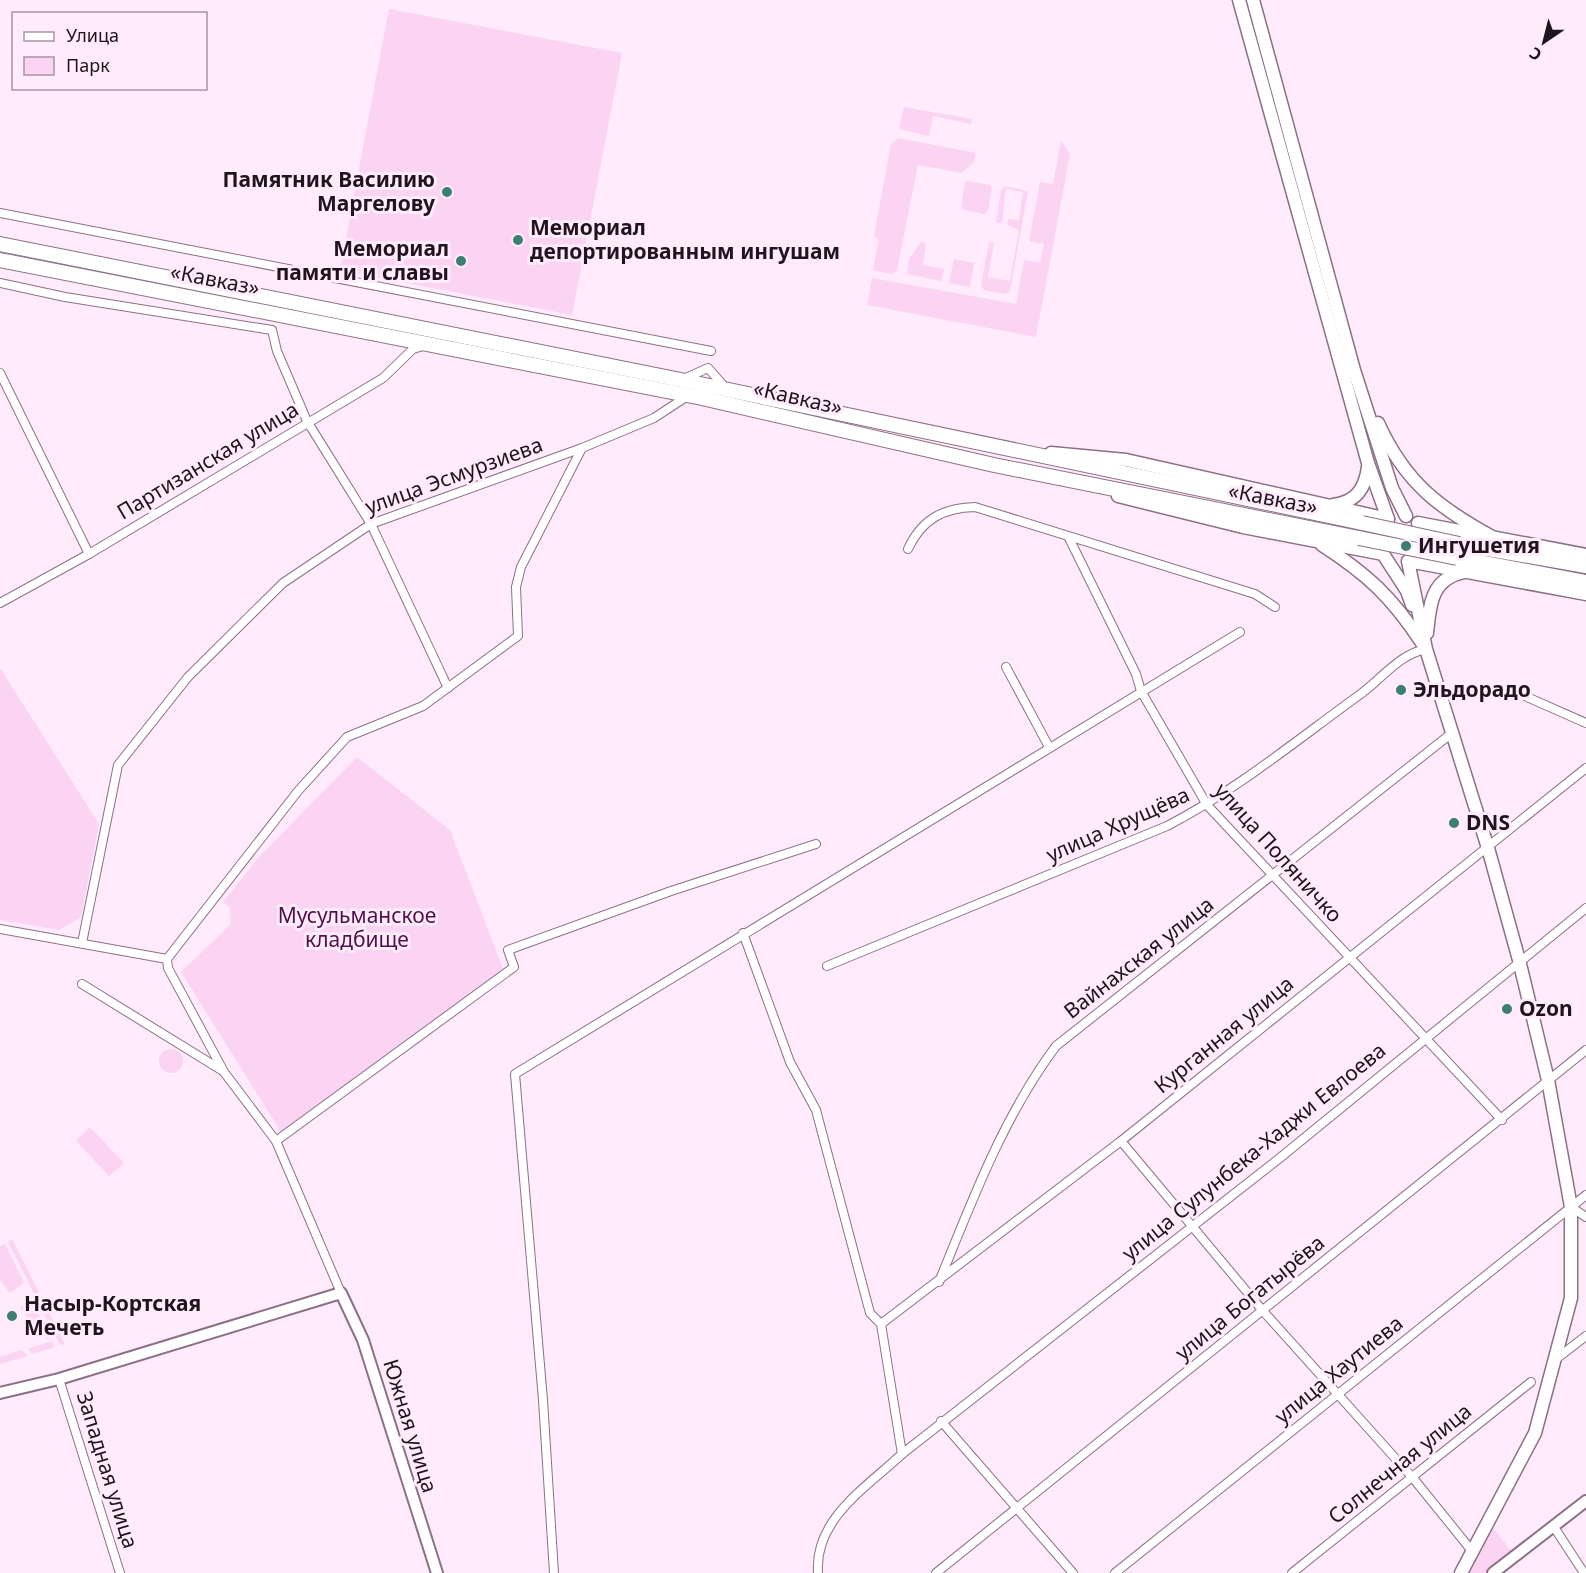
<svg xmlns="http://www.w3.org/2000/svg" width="1586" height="1573" font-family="'Noto Sans',sans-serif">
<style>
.green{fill:#fad4f2}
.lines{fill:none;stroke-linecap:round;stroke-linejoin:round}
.street-casing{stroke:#8d7087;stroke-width:10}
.secondary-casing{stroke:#8d7087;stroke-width:14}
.primary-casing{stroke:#8d7087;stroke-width:15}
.highway-casing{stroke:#8d7087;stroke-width:16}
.street{stroke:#fff;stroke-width:8}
.secondary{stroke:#fff;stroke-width:10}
.primary{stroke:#fff;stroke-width:12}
.highway{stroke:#fff;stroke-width:14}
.highway-bridge-casing{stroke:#8d7087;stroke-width:16;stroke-linecap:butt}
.highway-bridge{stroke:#fff;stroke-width:14}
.poi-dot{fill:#3b7f73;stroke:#ffebfb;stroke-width:2}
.labels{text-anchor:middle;stroke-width:6;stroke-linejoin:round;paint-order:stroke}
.poi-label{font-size:21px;font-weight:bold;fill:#20141e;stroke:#ffebfb;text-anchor:start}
.street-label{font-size:21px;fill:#20141e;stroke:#ffebfb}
.park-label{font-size:21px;fill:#501049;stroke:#ffebfb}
</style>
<rect width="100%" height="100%" fill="#ffebfb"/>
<g class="green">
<polygon points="389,9 622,53 572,315 340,270"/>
<polygon points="904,107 972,119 971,124 933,116 929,136 899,129"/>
<polygon points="898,138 976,153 974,162 962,173 918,165 897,270 891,274 873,270 879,239 874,236 891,144"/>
<polygon points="1061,140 1070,154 1036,337 867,305 872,278 1016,304 1024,260 1040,263 1044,244 1029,241 1040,182 1053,184"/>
<polygon points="968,181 990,185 992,188 988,210 985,214 964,210 961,207 965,183"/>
<polygon points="1005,186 1028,191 1010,291 1005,294 984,290 981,286 989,242 994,243 988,277 1010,281 1019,230 1007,225 1008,219 1019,220 1023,192 1006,189 1002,223 996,222 1001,190"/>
<polygon points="921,242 926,243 923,265 944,269 941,281 907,274 909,259"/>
<polygon points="954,259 974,263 970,287 949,283"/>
<polygon points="0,668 99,824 81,917 59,930 0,920"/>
<polygon points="357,757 450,830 503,969 281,1132 181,972 231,924 230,908 223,902 259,857"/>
<circle cx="171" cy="1061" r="12"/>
<polygon points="90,1127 124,1163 109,1176 76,1141"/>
<polygon points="12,1239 65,1344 60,1345 8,1242"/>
<polygon points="5,1244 24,1283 10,1293 0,1280 0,1247"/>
<polygon points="31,1301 51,1338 47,1339 43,1332 37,1331 20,1307"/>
<polygon points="52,1341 55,1347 33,1354 27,1349"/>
<polygon points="21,1350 28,1356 0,1364 0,1357"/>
<polygon points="1488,1521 1515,1556 1493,1573 1463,1573"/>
</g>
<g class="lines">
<g class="street-casing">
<g id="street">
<polyline points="0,213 711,351"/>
<polyline points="0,283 65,297 272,330 277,351 307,421 371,524 448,688"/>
<polyline points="0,373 89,554"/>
<polyline points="686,378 708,368 723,385"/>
<polyline points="1069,538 1136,674 1141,691 1207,805 1502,1120"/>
<path d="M908 549C922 519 943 508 975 507L1255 594 1275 607"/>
<polyline points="0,603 89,554 383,378 413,349 423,346"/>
<polyline points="1006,667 1049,747"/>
<polyline points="1527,697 1586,723"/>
<polyline points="0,929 167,959"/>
<polyline points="743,933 790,1062 816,1110 870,1313 881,1324 902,1454 1281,1157 1586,908"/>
<polyline points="82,943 118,765 188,677 283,583 371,524 582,448 654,418 686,397"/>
<path d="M827 966 1167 826C1237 790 1298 739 1362 693 1382 678 1400 654 1426 649"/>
<polyline points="82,984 223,1071"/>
<polyline points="276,1141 514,967 508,950 671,891 816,844"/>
<polyline points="1121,1141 1263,1311 1413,1478 1472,1551"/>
<polyline points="1571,1207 1586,1217"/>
<path d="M939 1282C972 1201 1003 1117 1056 1046L1452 733"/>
<polyline points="341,1293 276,1141 224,1072 168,968 167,959 298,791 347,737 423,706 518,636 516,587 521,567 582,448"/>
<polyline points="881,1324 1121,1141 1586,768"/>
<polyline points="1556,1359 1586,1336"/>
<polyline points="59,1379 120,1573"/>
<polyline points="941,1421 1073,1573"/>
<polyline points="1554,1527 1584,1573"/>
<polyline points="554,1573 543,1400 515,1074 1240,632"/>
<path d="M818 1573C814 1519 867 1487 902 1454"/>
<polyline points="936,1573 1586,1050"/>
<polyline points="1115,1573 1586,1195"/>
<polyline points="1292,1573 1531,1382"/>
</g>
</g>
<g class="secondary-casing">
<g id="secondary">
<polyline points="0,1393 59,1379 341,1293 363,1340 437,1573"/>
<polyline points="1493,1573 1586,1501"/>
</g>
</g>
<g class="primary-casing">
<g id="primary">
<polyline points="1239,0 1368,463 1388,519"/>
<polyline points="1253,0 1354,370 1392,488 1406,516"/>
<path d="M1378 423C1405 483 1440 509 1496 539"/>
<polyline points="1051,453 1126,460 1388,519"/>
<polyline points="1118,496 1243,527 1383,554 1407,591 1412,605"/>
<path d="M1333 505C1356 502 1365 489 1368 467"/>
<polyline points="1418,523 1586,555"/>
<path d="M1322 545C1367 574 1392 597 1422 643"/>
<path d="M1427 633C1430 606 1430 579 1464 572"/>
<polyline points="1461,1573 1535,1433 1571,1298 1571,1207 1548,1080 1519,960 1488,848 1426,649 1408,561 1586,594"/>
</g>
</g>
<g class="highway-casing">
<g id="highway">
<polyline points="0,244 676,379 1362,523"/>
<polyline points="0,260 702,398 994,465 1359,538"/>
<polyline points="1459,544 1586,566"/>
<polyline points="1457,558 1586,582"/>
</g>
</g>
<use href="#street" class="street"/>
<use href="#secondary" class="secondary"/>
<use href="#primary" class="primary"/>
<use href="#highway" class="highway"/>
<g class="highway-bridge-casing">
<g id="highway-bridge">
<polyline points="1362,523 1459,544"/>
<polyline points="1359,538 1457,558"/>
</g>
</g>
<use href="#highway-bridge" class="highway-bridge"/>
</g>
<g class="poi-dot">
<circle cx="447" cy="192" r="6"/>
<circle cx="518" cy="240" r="6"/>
<circle cx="461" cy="261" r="6"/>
<circle cx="1406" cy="546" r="6"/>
<circle cx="1401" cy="690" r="6"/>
<circle cx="1454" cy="823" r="6"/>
<circle cx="1507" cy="1009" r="6"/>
<circle cx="12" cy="1316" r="6"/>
</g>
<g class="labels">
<g class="poi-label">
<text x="435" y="187" text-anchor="end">Памятник Василию<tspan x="435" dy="24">Маргелову</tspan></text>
<text x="530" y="235">Мемориал<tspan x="530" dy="24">депортированным ингушам</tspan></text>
<text x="449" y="256" text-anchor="end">Мемориал<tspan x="449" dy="24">памяти и славы</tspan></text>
<text x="1418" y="553">Ингушетия</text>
<text x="1413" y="697">Эльдорадо</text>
<text x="1466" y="830">DNS</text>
<text x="1519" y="1016">Ozon</text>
<text x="24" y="1311">Насыр-Кортская<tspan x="24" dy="24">Мечеть</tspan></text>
</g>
<g class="street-label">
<text transform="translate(215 280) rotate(11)" y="7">«Кавказ»</text>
<text transform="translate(798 398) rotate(13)" y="7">«Кавказ»</text>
<text transform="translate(208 461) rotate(-31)" y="7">Партизанская улица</text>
<text transform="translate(454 476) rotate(-20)" y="7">улица Эсмурзиева</text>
<text transform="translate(1273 499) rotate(11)" y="7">«Кавказ»</text>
<text transform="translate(1118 825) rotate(-24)" y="7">улица Хрущёва</text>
<text transform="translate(1278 853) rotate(48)" y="7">улица Поляничко</text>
<text transform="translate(1139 958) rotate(-38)" y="7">Вайнахская улица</text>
<text transform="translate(1224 1035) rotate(-39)" y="7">Курганная улица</text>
<text transform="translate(1254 1152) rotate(-39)" y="7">улица Сулунбека-Хаджи Евлоева</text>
<text transform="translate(1250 1298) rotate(-39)" y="7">улица Богатырёва</text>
<text transform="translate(1339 1370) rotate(-39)" y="7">улица Хаутиева</text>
<text transform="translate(410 1426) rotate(73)" y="7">Южная улица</text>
<text transform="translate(1400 1464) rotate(-39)" y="7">Солнечная улица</text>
<text transform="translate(107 1470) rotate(73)" y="7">Западная улица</text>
</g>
<g class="park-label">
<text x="357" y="923">Мусульманское<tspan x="357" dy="24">кладбище</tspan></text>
</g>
</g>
<rect x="12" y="12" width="195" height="78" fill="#ffebfb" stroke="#a695a3" stroke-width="1.5"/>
<rect x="24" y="32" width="30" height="9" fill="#ffffff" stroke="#a695a3" stroke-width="1.5"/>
<text x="66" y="42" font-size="18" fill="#20141e">Улица</text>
<rect x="24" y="57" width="30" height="18" fill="#fad4f2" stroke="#a695a3" stroke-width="1.5"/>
<text x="66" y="72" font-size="18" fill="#20141e">Парк</text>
<g transform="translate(1544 42) rotate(215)" stroke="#ffebfb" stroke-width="4.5" paint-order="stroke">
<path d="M0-4.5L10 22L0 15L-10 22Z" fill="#20141e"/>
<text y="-9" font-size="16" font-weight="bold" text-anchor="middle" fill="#20141e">С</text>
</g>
</svg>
